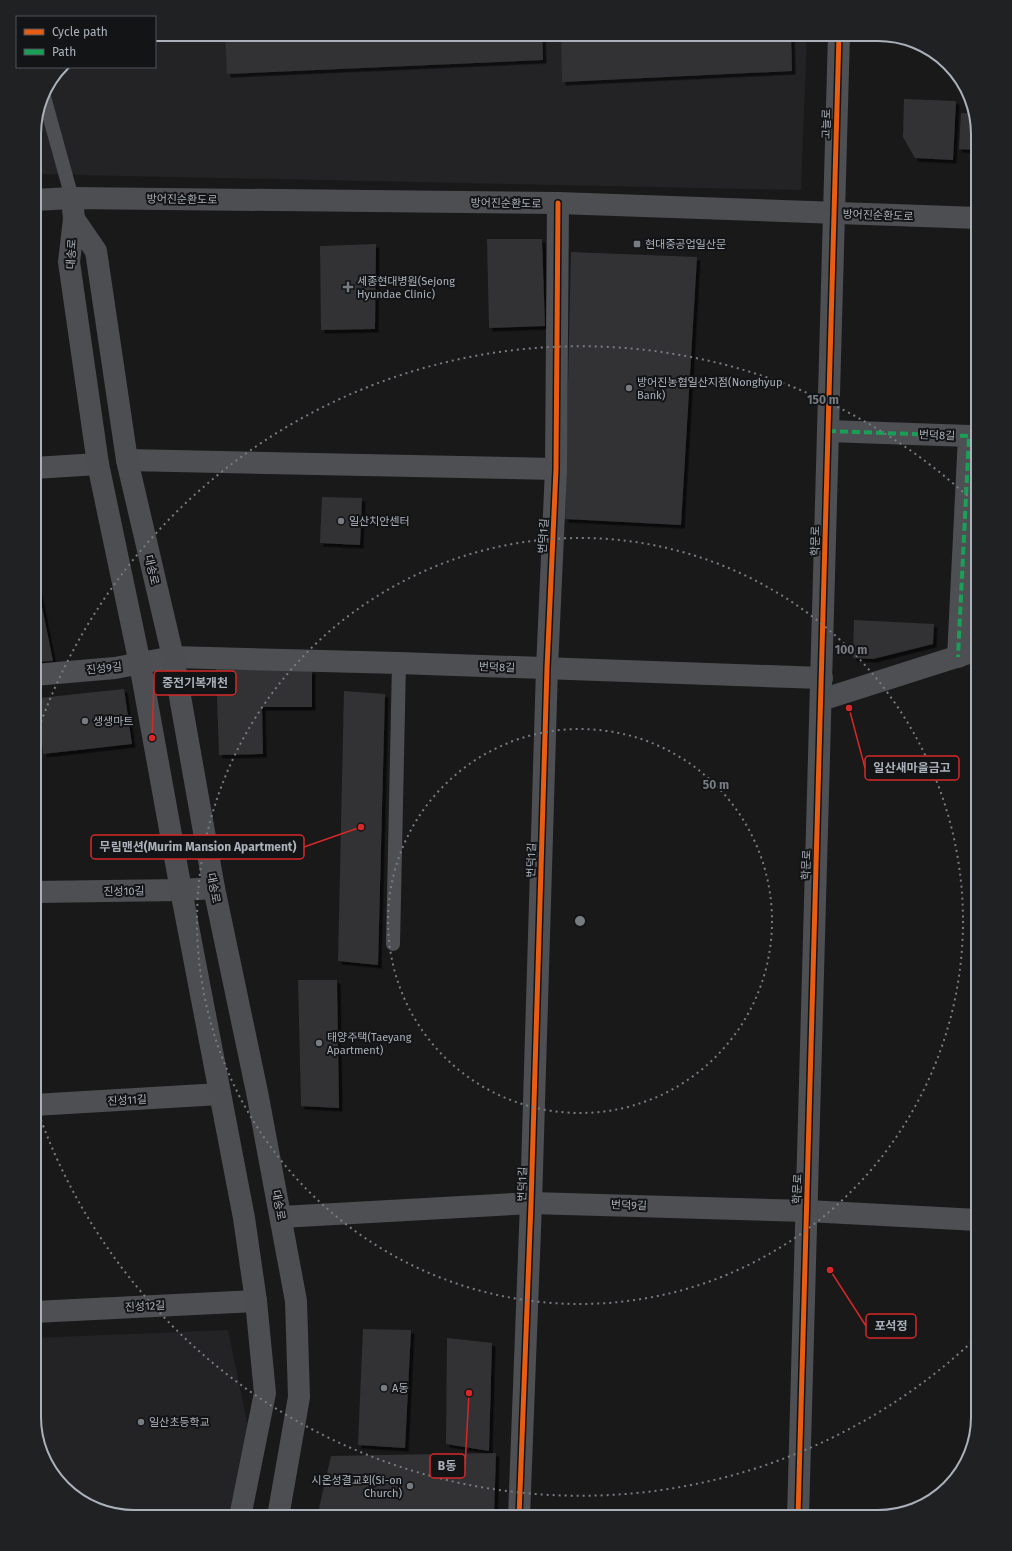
<svg xmlns="http://www.w3.org/2000/svg" width="1012" height="1551" font-family="'Fira Sans','Noto Sans KR',sans-serif">
<style>
.built{fill:#232326}
.building{fill:#323234;filter:url(#shadow)}
.lines{fill:none;stroke-linecap:round;stroke-linejoin:round}
.service{stroke:#4d4f53;stroke-width:14}
.minor{stroke:#4d4f53;stroke-width:22}
.tertiary{stroke:#4d4f53;stroke-width:22}
.secondary{stroke:#4c4e51;stroke-width:22}
.quiet{stroke:#1a9f57;stroke-width:4;stroke-dasharray:8 4;stroke-linecap:butt}
.cycleway-casing{stroke:#131416;stroke-width:8}
.cycleway{stroke:#e95d12;stroke-width:5}
.ring{fill:none;stroke:#777c83;stroke-width:2;stroke-dasharray:2 4}
.poi-dot{fill:#777c83;stroke:#131416;stroke-width:1.5}
.labels{text-anchor:middle;stroke-width:4;stroke-linejoin:round;paint-order:stroke}
.street-label{font-size:11px;fill:#aab1bb;stroke:#131416}
.poi-label{font-size:11px;fill:#aab1bb;stroke:#131416;text-anchor:start}
.rim{fill:none;stroke:#aab1bb;stroke-width:2}
.centre{fill:#777c83;stroke:#131416;stroke-width:2}
.ring-label{font-size:12px;text-anchor:middle;font-weight:bold;fill:#777c83;stroke:#131416;stroke-width:4;stroke-linejoin:round;paint-order:stroke}
.leader{fill:none;stroke:#d62828;stroke-width:1.5}
.callout-dot{fill:#d62828;stroke:#131416;stroke-width:1.5}
.callout{fill:#131416;stroke:#d62828;stroke-width:1.5}
.callout-label{font-size:12px;text-anchor:middle;font-weight:bold;fill:#aab1bb}
</style>
<defs>
<filter id="shadow"><feDropShadow dx="3.5" dy="3.5" stdDeviation="0" flood-color="#0009"/></filter>
</defs>
<rect width="100%" height="100%" fill="#19191a"/>
<g class="built">
<polygon points="155,34 807,34 801,190 34,174 34,128 42,96 61,67 155,67"/>
<polygon points="228,1330 248,1427 229,1517 128,1517 79,1500 47,1467 34,1417 34,1338"/>
</g>
<g class="building">
<polygon points="225,34 542,34 543,60 227,74"/>
<polygon points="561,34 791,34 792,71 562,82"/>
<polygon points="904,99 956,101 953,160 915,158 903,137"/>
<polygon points="961,113 973,114 978,134 978,150 959,149"/>
<polygon points="487,239 542,239 545,326 489,328"/>
<polygon points="376,244 375,329 321,330 320,246"/>
<polygon points="571,252 697,257 681,525 565,519"/>
<polygon points="322,497 362,498 360,545 320,543"/>
<polygon points="34,572 35,572 53,661 34,662"/>
<polygon points="854,620 934,624 933,644 873,659 853,658"/>
<polygon points="216,669 312,670 312,707 262,707 263,754 219,755"/>
<polygon points="124,689 132,744 43,754 39,698"/>
<polygon points="344,691 385,694 378,965 338,961"/>
<polygon points="298,980 337,980 339,1108 301,1106"/>
<polygon points="363,1329 411,1330 405,1448 358,1445"/>
<polygon points="447,1338 492,1343 489,1451 446,1444"/>
<polygon points="496,1453 494,1517 317,1517 331,1456"/>
</g>
<g class="lines">
<g class="service">
<polyline points="43,93 72,198"/>
<polyline points="393,944 399,663"/>
</g>
<g class="minor">
<polyline points="834,213 839,34"/>
<polyline points="828,431 969,436 958,657"/>
<polyline points="127,460 556,469"/>
<polyline points="34,468 98,464"/>
<polyline points="34,675 115,668 173,657 399,663 822,678"/>
<polyline points="821,700 978,650"/>
<polyline points="34,892 181,890 214,888"/>
<polyline points="34,1105 220,1094"/>
<polyline points="281,1217 531,1203 807,1211 978,1220"/>
<polyline points="34,1312 256,1301"/>
<polyline points="519,1517 531,1203 547,668 556,469 558,203"/>
</g>
<polyline class="tertiary" points="798,1517 834,213"/>
<g class="secondary">
<polyline points="72,198 74,219 69,262 98,464 140,664 181,890 244,1218 256,1301 265,1393 240,1517"/>
<polyline points="34,200 72,198 558,203 978,218"/>
<polyline points="74,219 96,251 127,460 173,657 214,888 257,1092 296,1301 299,1397 278,1517"/>
</g>
<polyline class="quiet" points="828,431 969,436 958,657"/>
<g class="cycleway-casing">
<g id="cycleway">
<polyline points="519,1517 531,1203 547,668 556,469 558,203"/>
<polyline points="798,1517 839,34"/>
</g>
</g>
<use href="#cycleway" class="cycleway"/>
</g>
<g class="ring">
<circle cx="580" cy="921" r="192"/>
<circle cx="580" cy="921" r="383"/>
<path d="M976 1338A575 575 0 0 1 35 1103M35 739A575 575 0 0 1 976 504"/>
</g>
<g class="poi-dot">
<rect x="633" y="240" width="8" height="8" rx="2"/>
<path d="M346 281h4v4h4v4h-4v4h-4v-4h-4v-4h4z"/>
<circle cx="629" cy="388" r="4"/>
<circle cx="341" cy="521" r="4"/>
<circle cx="85" cy="721" r="4"/>
<circle cx="319" cy="1043" r="4"/>
<circle cx="384" cy="1388" r="4"/>
<circle cx="141" cy="1422" r="4"/>
<circle cx="410" cy="1486" r="4"/>
</g>
<g class="labels">
<g class="street-label">
<text transform="translate(826 124) rotate(-89)" y="4">고늘로</text>
<text transform="translate(182 199) rotate(1)" y="4">방어진순환도로</text>
<text transform="translate(506 203) rotate(1)" y="4">방어진순환도로</text>
<text transform="translate(878 215) rotate(2)" y="4">방어진순환도로</text>
<text transform="translate(71 254) rotate(-87)" y="4">대송로</text>
<text transform="translate(937 435) rotate(2)" y="4">번덕8길</text>
<text transform="translate(543 536) rotate(-87)" y="4">번덕1길</text>
<text transform="translate(815 541) rotate(-89)" y="4">학문로</text>
<text transform="translate(152 570) rotate(77)" y="4">대송로</text>
<text transform="translate(497 667) rotate(2)" y="4">번덕8길</text>
<text transform="translate(104 668) rotate(-6)" y="4">진성9길</text>
<text transform="translate(531 860) rotate(-88)" y="4">번덕1길</text>
<text transform="translate(806 865) rotate(-88)" y="4">학문로</text>
<text transform="translate(214 888) rotate(79)" y="4">대송로</text>
<text transform="translate(124 891) rotate(-1)" y="4">진성10길</text>
<text transform="translate(127 1100) rotate(-3)" y="4">진성11길</text>
<text transform="translate(522 1184) rotate(-88)" y="4">번덕1길</text>
<text transform="translate(797 1189) rotate(-88)" y="4">학문로</text>
<text transform="translate(279 1205) rotate(79)" y="4">대송로</text>
<text transform="translate(629 1205) rotate(2)" y="4">번덕9길</text>
<text transform="translate(145 1306) rotate(-3)" y="4">진성12길</text>
</g>
<g class="poi-label">
<text x="645" y="248">현대중공업일산문</text>
<text x="357" y="285">세종현대병원(Sejong<tspan x="357" dy="13">Hyundae Clinic)</tspan></text>
<text x="637" y="386">방어진농협일산지점(Nonghyup<tspan x="637" dy="13">Bank)</tspan></text>
<text x="349" y="525">일산치안센터</text>
<text x="93" y="725">생생마트</text>
<text x="327" y="1041">태양주택(Taeyang<tspan x="327" dy="13">Apartment)</tspan></text>
<text x="392" y="1392">A동</text>
<text x="149" y="1426">일산초등학교</text>
<text x="402" y="1484" text-anchor="end">시온성결교회(Si-on<tspan x="402" dy="13">Church)</tspan></text>
</g>
</g>
<path d="M0 0H1012V1551H0ZM134 41H878A93 93 0 0 1 971 134V1417A93 93 0 0 1 878 1510H134A93 93 0 0 1 41 1417V134A93 93 0 0 1 134 41Z" fill="#1f2123" fill-rule="evenodd"/>
<path class="rim" d="M134 41H878A93 93 0 0 1 971 134V1417A93 93 0 0 1 878 1510H134A93 93 0 0 1 41 1417V134A93 93 0 0 1 134 41Z"/>
<circle cx="580" cy="921" r="6" class="centre"/>
<g class="ring-label">
<text x="823" y="404">150 m</text>
<text x="851" y="654">100 m</text>
<text x="716" y="789">50 m</text>
</g>
<path class="leader" d="M152 738L154 683M849 708L865 768M361 827L304 847M830 1270L866 1326M469 1393L465 1466"/>
<g class="callout-dot">
<circle cx="152" cy="738" r="4"/>
<circle cx="849" cy="708" r="4"/>
<circle cx="361" cy="827" r="4"/>
<circle cx="830" cy="1270" r="4"/>
<circle cx="469" cy="1393" r="4"/>
</g>
<g class="callout">
<rect x="154" y="671" width="82" height="24" rx="4"/>
<rect x="865" y="756" width="94" height="24" rx="4"/>
<rect x="91" y="835" width="213" height="24" rx="4"/>
<rect x="866" y="1314" width="50" height="24" rx="4"/>
<rect x="430" y="1454" width="35" height="24" rx="4"/>
</g>
<g class="callout-label">
<text x="195" y="687">중전기복개천</text>
<text x="912" y="772">일산새마을금고</text>
<text x="198" y="851">무림맨션(Murim Mansion Apartment)</text>
<text x="891" y="1330">포석정</text>
<text x="447" y="1470">B동</text>
</g>
<rect x="16" y="16" width="140" height="52" fill="#131416" stroke="#4f5358"/>
<rect x="24" y="29" width="20" height="6" fill="#e95d12" stroke="#4f5358"/>
<text x="52" y="36" font-size="12" fill="#aab1bb">Cycle path</text>
<rect x="24" y="49" width="20" height="6" fill="#1a9f57" stroke="#4f5358"/>
<text x="52" y="56" font-size="12" fill="#aab1bb">Path</text>
</svg>
